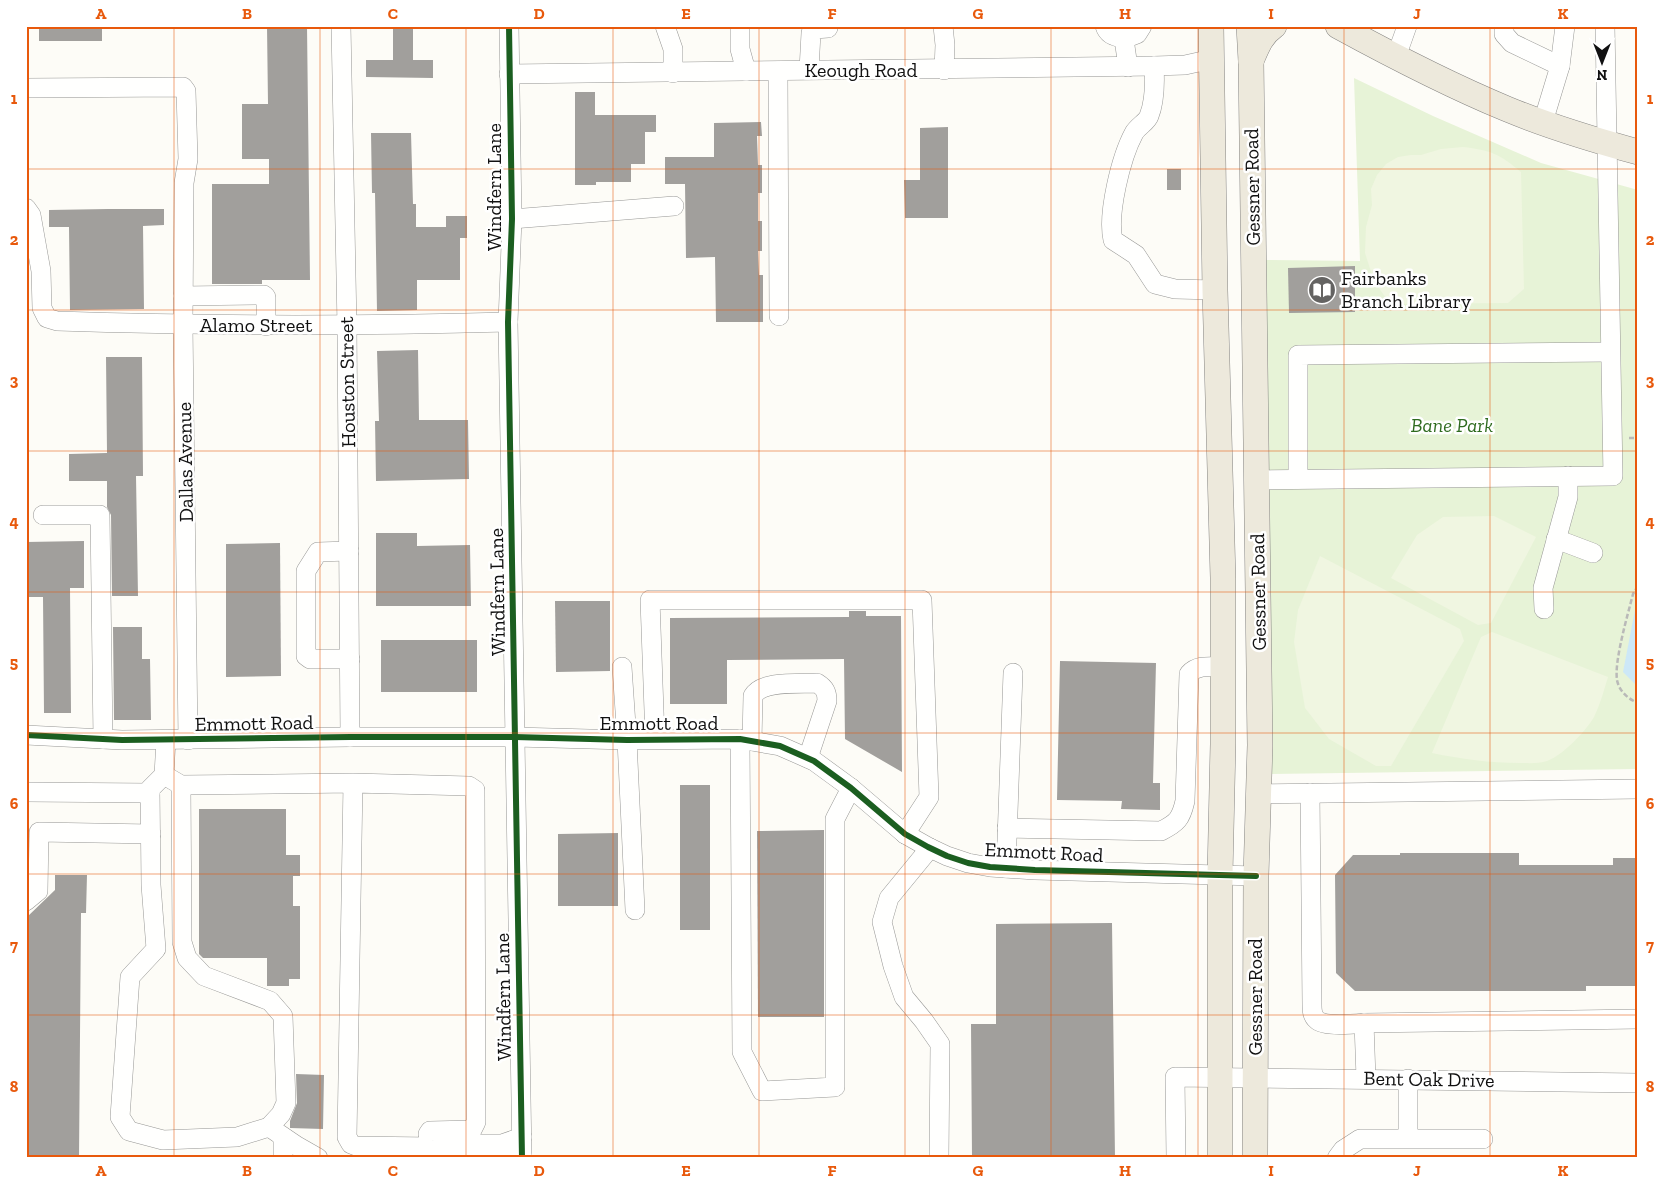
<svg xmlns="http://www.w3.org/2000/svg" width="1664" height="1184" font-family="'Zilla Slab',serif">
<style>
.green{fill:#e7f3d7}
.pitch{fill:#f0f6e1}
.water{fill:#cde8f7}
.building{fill:#a19f9c}
.lines{fill:none;stroke-linecap:round;stroke-linejoin:round}
.minor-casing{stroke:#979795;stroke-width:20}
.major-casing{stroke:#858482;stroke-width:26}
.path{stroke:#b9b9b8;stroke-width:2.5;stroke-dasharray:5 2.5;stroke-linecap:butt}
.minor{stroke:#fffffe;stroke-width:19}
.major{stroke:#ede9dc;stroke-width:25}
.cycleway-casing{stroke:#fff;stroke-width:9}
.cycleway{stroke:#1b5e20;stroke-width:6}
.grid{fill:none;stroke:#e8590c;stroke-width:1;stroke-opacity:0.55}
.labels{text-anchor:middle;stroke-width:5;stroke-linejoin:round;paint-order:stroke}
.street-label{font-size:20px;fill:#111;stroke:#fff}
.poi-label{font-size:20px;fill:#111;stroke:#fff;text-anchor:start}
.park-label{font-size:20px;font-style:italic;fill:#2f6b1f;stroke:#fff}
.neatline{fill:none;stroke:#e8590c;stroke-width:2}
.grid-label{font-size:16px;text-anchor:middle;font-weight:bold;fill:#e8590c}
</style>
<rect width="100%" height="100%" fill="#fdfcf7"/>
<polygon class="green" points="1354,78 1433,116 1541,163 1638,190 1638,769 1271,774 1263,260 1360,261"/>
<g class="pitch">
<path d="M1463 147C1490 150 1500 154 1521 172L1524 289 1508 303 1390 304 1374 281 1365 253 1366 227 1372 205 1371 189 1377 175 1386 164 1398 157 1411 155H1421L1441 149Z"/>
<polygon points="1494,516 1536,537 1491,623 1478,625 1391,578 1417,535 1443,517"/>
<polygon points="1320,556 1460,629 1464,641 1391,766 1376,766 1329,739 1305,708 1294,642 1298,610"/>
<path d="M1492 632 1608 677C1604 690 1600 705 1594 717 1586 731 1562 756 1547 761 1538 764 1528 763 1520 763 1490 763 1461 759 1432 753L1481 637Z"/>
</g>
<polygon class="water" points="1638,607 1638,687 1623,672 1635,610"/>
<g class="building">
<rect x="39" y="26" width="63" height="15"/>
<polygon points="267,26 307,26 310,280 262,280 262,284 212,284 212,184 269,184 269,159 242,159 242,104 268,104"/>
<polygon points="393,26 413,26 413,60 433,60 433,78 366,77 366,60 393,60"/>
<polygon points="575,92 595,92 595,115 656,115 656,132 645,132 645,164 631,164 631,182 596,182 596,185 575,185"/>
<polygon points="761,122 762,136 757,136 758,165 762,165 762,193 758,193 758,221 762,221 762,251 758,251 759,275 763,275 763,322 716,322 715,257 686,258 685,184 665,184 665,157 714,157 714,123"/>
<polygon points="948,127 948,218 905,218 904,180 920,180 920,128"/>
<polygon points="371,133 411,133 413,204 416,204 416,227 446,227 446,216 467,216 467,238 460,238 460,280 417,280 417,310 377,311 375,193 372,193"/>
<rect x="1167" y="169" width="14" height="21"/>
<polygon points="108,209 164,209 164,225 143,226 144,309 70,310 69,227 49,227 49,210"/>
<polygon points="1355,266 1355,312 1289,313 1288,268"/>
<polygon points="418,350 419,420 468,420 469,479 376,481 375,421 379,421 377,351"/>
<polygon points="106,357 142,357 143,476 136,476 138,596 112,596 111,515 107,507 107,481 69,481 69,454 107,453"/>
<polygon points="376,533 417,533 417,546 470,545 471,606 376,606"/>
<polygon points="84,541 84,588 70,588 71,713 44,713 43,597 26,597 26,542"/>
<polygon points="280,543 281,676 226,677 226,544"/>
<polygon points="555,601 610,601 610,671 556,672"/>
<polygon points="849,611 866,611 866,616 901,616 902,772 845,739 844,659 727,660 727,704 670,704 670,618 849,617"/>
<polygon points="113,627 142,627 142,659 150,659 151,720 114,720"/>
<rect x="381" y="640" width="96" height="52"/>
<polygon points="1060,661 1156,663 1153,783 1160,783 1160,810 1121,809 1122,801 1057,800"/>
<rect x="680" y="785" width="30" height="145"/>
<polygon points="199,809 286,809 286,855 300,855 300,876 293,876 293,906 300,906 300,979 289,979 289,986 267,986 267,958 203,958 199,954"/>
<polygon points="824,830 824,1017 758,1017 757,831"/>
<polygon points="618,833 618,906 558,906 558,834"/>
<polygon points="1400,853 1519,853 1519,865 1613,865 1613,858 1638,858 1638,986 1586,986 1586,991 1355,991 1336,973 1335,875 1353,855 1400,855"/>
<polygon points="55,875 87,875 86,913 81,913 79,1158 26,1158 26,918 55,890"/>
<polygon points="1112,923 1115,1158 972,1158 971,1024 996,1024 996,924"/>
<polygon points="296,1074 324,1075 323,1129 290,1128 290,1121 297,1103"/>
</g>
<g class="lines">
<g class="minor-casing">
<g id="minor">
<polyline points="341,26 347,326 350,737"/>
<polyline points="509,26 512,219 508,322 522,1158"/>
<polyline points="665,26 673,49 673,73"/>
<polyline points="740,26 740,49 746,71"/>
<polyline points="943,26 945,45 944,70"/>
<path d="M1105 26C1108 36 1116 36 1124 39L1128 67"/>
<polyline points="1504,26 1504,34 1512,43 1560,66"/>
<polyline points="1124,39 1137,34 1142,26"/>
<polyline points="1396,57 1407,26"/>
<path d="M1154 66C1155 82 1155 101 1149 116 1147 122 1138 126 1134 133 1121 157 1107 214 1113 240L1136 255 1155 284 1175 289 1215 290"/>
<polyline points="809,70 811,33 814,29 828,28"/>
<polyline points="778,71 779,316"/>
<polyline points="509,74 1154,66 1185,65 1212,59"/>
<polyline points="26,88 183,87 186,91 188,159 184,183 183,325 188,740"/>
<polyline points="1543,122 1560,66 1565,26"/>
<path d="M26 208 31 215 41 271 42 308 47 318 57 321C208 326 358 326 508 322"/>
<polyline points="512,219 674,206"/>
<polyline points="183,296 264,295 266,297 266,326"/>
<polyline points="1298,479 1298,355 1610,352"/>
<polyline points="1256,480 1613,476 1605,26"/>
<polyline points="43,515 100,515 103,739"/>
<polyline points="1556,539 1593,553"/>
<polyline points="349,551 318,552 306,571 306,656 310,659 350,659"/>
<polyline points="1544,609 1543,588 1568,497 1568,476"/>
<polyline points="622,667 627,740 635,910"/>
<polyline points="26,735 122,740 350,737 515,737 627,740 740,739 780,746 814,761 851,788 905,834 928,847 947,856 968,863 990,867 1035,870 1256,876"/>
<polyline points="655,739 650,600 922,600 929,797 905,834"/>
<polyline points="740,739 742,1052 762,1091 835,1087 835,819 851,788"/>
<polyline points="166,740 164,775 150,789 151,885 156,949 130,977 120,1117 129,1131 163,1140 237,1137 269,1127 281,1114 286,1103 283,1016 270,1001 204,976 187,958 182,942 181,785"/>
<path d="M752 741 753 696C762 680 799 684 817 683 825 688 827 692 827 701L808 758"/>
<polyline points="164,775 181,785 353,783 469,786 475,790 476,1122 472,1130 430,1131 428,1134 430,1147 356,1146 351,1144 347,1137 353,783"/>
<polyline points="26,792 150,793"/>
<path d="M1310 793 1312 1005C1312 1010 1312 1016 1317 1020 1324 1027 1354 1024 1364 1023L1366 1078"/>
<polyline points="1259,794 1638,789"/>
<path d="M1007 828 1161 831C1177 823 1181 819 1185 801L1189 674C1198 664 1211 667 1223 667"/>
<polyline points="930,848 889,898 882,922 893,966 904,997 924,1021 940,1044 939,1158"/>
<polyline points="1006,868 1013,673"/>
<polyline points="26,901 38,891 39,832 151,834"/>
<polyline points="1364,1023 1638,1019"/>
<polyline points="269,1127 297,1146 318,1158"/>
<polyline points="283,1137 283,1158"/>
<polyline points="522,1137 502,1144 445,1144 439,1148 443,1152 522,1155"/>
<polyline points="1408,1138 1408,1079"/>
<polyline points="1176,1158 1175,1077 1638,1083"/>
<polyline points="1337,1158 1343,1150 1360,1139 1483,1139"/>
</g>
</g>
<g class="major-casing">
<g id="major">
<polyline points="1211,26 1215,290 1223,578 1223,744 1220,875 1220,1158"/>
<polyline points="1249,26 1251,61 1260,745 1256,876 1255,1158"/>
<path d="M1338 26C1393 56 1449 85 1507 109 1548 126 1594 140 1638 152"/>
<path d="M1251 61C1257 47 1261 35 1274 26"/>
</g>
</g>
<g class="path">
<polyline points="1629,438 1636,438 1638,440"/>
<path d="M1638 586 1633 594C1628 614 1614 661 1617 680 1619 691 1628 699 1638 703"/>
</g>
<use href="#minor" class="minor"/>
<use href="#major" class="major"/>
<g class="cycleway-casing">
<g id="cycleway">
<polyline points="509,26 512,219 508,322 522,1158"/>
<polyline points="26,735 122,740 350,737 515,737 627,740 740,739 780,746 814,761 851,788 905,834 928,847 947,856 968,863 990,867 1035,870 1256,876"/>
</g>
</g>
<use href="#cycleway" class="cycleway"/>
</g>
<path class="grid" d="M174 26V1158M320 26V1158M466 26V1158M613 26V1158M759 26V1158M905 26V1158M1051 26V1158M1198 26V1158M1344 26V1158M1490 26V1158M26 169H1638M26 310H1638M26 451H1638M26 592H1638M26 733H1638M26 874H1638M26 1015H1638"/>
<defs>
<g id="library-disc" transform="scale(1.4375)"><circle r="9.5" fill="#646362" stroke="#fff"/><path d="M-6-4Q-3-5.5-.7-3.5V5Q-3 3-6 4ZM6-4Q3-5.5 .7-3.5V5Q3 3 6 4Z" fill="#fff"/></g>
</defs>
<g fill-rule="evenodd">
<use href="#library-disc" x="1322" y="290"/>
</g>
<g class="labels">
<g class="street-label">
<text x="861" y="77">Keough Road</text>
<text transform="translate(494 187) rotate(-90)" y="7">Windfern Lane</text>
<text transform="translate(1252 187) rotate(-91)" y="7">Gessner Road</text>
<text x="256" y="332">Alamo Street</text>
<text transform="translate(347 382) rotate(-91)" y="7">Houston Street</text>
<text transform="translate(185 462) rotate(-91)" y="7">Dallas Avenue</text>
<text transform="translate(497 592) rotate(-91)" y="7">Windfern Lane</text>
<text transform="translate(1258 592) rotate(-91)" y="7">Gessner Road</text>
<text transform="translate(254 723) rotate(-1)" y="7">Emmott Road</text>
<text x="659" y="730">Emmott Road</text>
<text transform="translate(1044 852) rotate(3)" y="7">Emmott Road</text>
<text transform="translate(503 997) rotate(-91)" y="7">Windfern Lane</text>
<text transform="translate(1255 997) rotate(-90)" y="7">Gessner Road</text>
<text transform="translate(1429 1079) rotate(1)" y="7">Bent Oak Drive</text>
</g>
<g class="poi-label">
<text x="1341" y="285">Fairbanks<tspan x="1341" dy="23">Branch Library</tspan></text>
</g>
<g class="park-label">
<text x="1452" y="432">Bane Park</text>
</g>
</g>
<rect width="1664" height="1184" fill="none" stroke="#ffffff" stroke-width="55"/>
<g transform="translate(1602 62) rotate(180)" stroke="#ffffff" stroke-width="4" paint-order="stroke">
<path d="M0-4L9 19L0 12L-9 19Z" fill="#111111"/>
<text y="-8" font-size="14" font-weight="bold" text-anchor="middle" fill="#111111">N</text>
</g>
<rect x="28" y="28" width="1608" height="1128" class="neatline"/>
<g class="grid-label">
<text x="101" y="19">A</text>
<text x="247" y="19">B</text>
<text x="393" y="19">C</text>
<text x="539" y="19">D</text>
<text x="686" y="19">E</text>
<text x="832" y="19">F</text>
<text x="978" y="19">G</text>
<text x="1125" y="19">H</text>
<text x="1271" y="19">I</text>
<text x="1417" y="19">J</text>
<text x="1563" y="19">K</text>
<text x="14" y="104">1</text>
<text x="1650" y="104">1</text>
<text x="14" y="245">2</text>
<text x="1650" y="245">2</text>
<text x="14" y="386">3</text>
<text x="1650" y="386">3</text>
<text x="14" y="527">4</text>
<text x="1650" y="527">4</text>
<text x="14" y="668">5</text>
<text x="1650" y="668">5</text>
<text x="14" y="809">6</text>
<text x="1650" y="809">6</text>
<text x="14" y="951">7</text>
<text x="1650" y="951">7</text>
<text x="14" y="1092">8</text>
<text x="1650" y="1092">8</text>
<text x="101" y="1176">A</text>
<text x="247" y="1176">B</text>
<text x="393" y="1176">C</text>
<text x="539" y="1176">D</text>
<text x="686" y="1176">E</text>
<text x="832" y="1176">F</text>
<text x="978" y="1176">G</text>
<text x="1125" y="1176">H</text>
<text x="1271" y="1176">I</text>
<text x="1417" y="1176">J</text>
<text x="1563" y="1176">K</text>
</g>
</svg>
